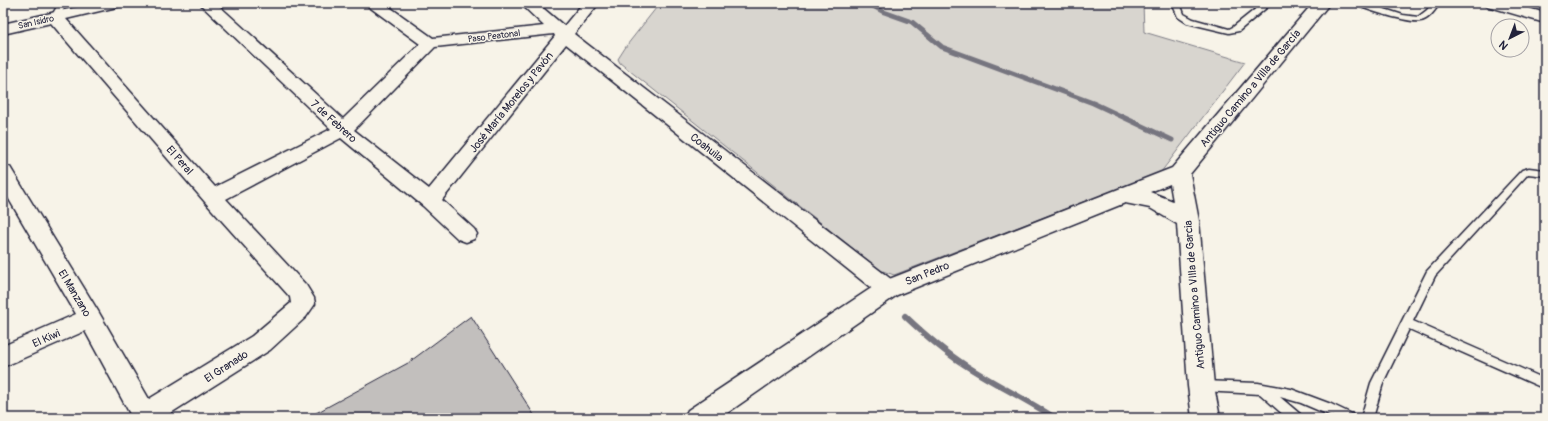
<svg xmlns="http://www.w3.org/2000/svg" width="1548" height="421" font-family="Pangolin,sans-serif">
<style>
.green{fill:#d8d5cf;stroke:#7d7c85}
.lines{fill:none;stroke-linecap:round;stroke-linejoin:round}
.stream-far1{stroke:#76747f;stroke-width:5}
.stream{stroke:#76747f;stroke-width:6}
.building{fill:#c2bfbd;stroke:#22223b}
.lane-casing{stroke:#22223b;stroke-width:3}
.street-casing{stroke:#22223b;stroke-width:3}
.secondary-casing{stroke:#22223b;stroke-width:3}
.primary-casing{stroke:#22223b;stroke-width:3}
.lane{fill:#f7f3e8;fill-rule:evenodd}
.street{fill:#f7f3e8;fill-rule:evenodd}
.secondary{fill:#f7f3e8;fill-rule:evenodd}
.primary{fill:#f7f3e8;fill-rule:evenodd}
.labels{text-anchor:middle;stroke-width:3;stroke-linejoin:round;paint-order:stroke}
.far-street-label{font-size:9px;fill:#22223b;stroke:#f7f3e8}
.street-label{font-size:11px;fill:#22223b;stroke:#f7f3e8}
</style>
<rect width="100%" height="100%" fill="#f7f3e8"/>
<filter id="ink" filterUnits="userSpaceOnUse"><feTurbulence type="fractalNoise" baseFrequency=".025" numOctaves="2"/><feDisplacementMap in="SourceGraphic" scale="8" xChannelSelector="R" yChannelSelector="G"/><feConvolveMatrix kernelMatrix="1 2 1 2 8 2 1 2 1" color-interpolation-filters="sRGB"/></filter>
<g filter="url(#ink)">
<g class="green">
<polygon points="660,3 1143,3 1144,32 1245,62 1161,172 894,275 880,270 620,63 618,59 627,45"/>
<polygon points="1514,3 1544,3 1545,12"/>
</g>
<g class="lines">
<polyline class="stream-far1" points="868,3 884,12 912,22 942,47 1093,103 1172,140"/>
<path class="stream" d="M905 316C924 334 943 351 965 365 994 384 1026 399 1055 418"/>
</g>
<polygon class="building" points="471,316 536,418 307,418 408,363"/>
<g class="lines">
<g class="lane-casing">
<g id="lane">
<polygon points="3,3 9,3 3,5"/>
<polygon points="59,3 67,3 58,19 52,19 51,17"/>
<polygon points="1172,3 1180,3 1184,14 1193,19 1229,29 1233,27 1263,3 1272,3 1239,31 1229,33 1187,23 1178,17"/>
<path d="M1354 3H1366L1403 15 1418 17 1427 10 1432 3H1440C1435 10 1429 20 1420 21 1410 23 1361 9 1354 3Z"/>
<polygon points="1529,168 1545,170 1545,176 1528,174 1435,276 1413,321 1545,379 1545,389 1409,329 1383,383 1373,418 1361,418 1371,383 1427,271 1522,170"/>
<polygon points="1201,381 1258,383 1291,389 1331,404 1352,414 1354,418 1336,418 1301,403 1280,397 1300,414 1302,418 1287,418 1260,394 1201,391 1197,390 1195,386 1197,382"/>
</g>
</g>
<g class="street-casing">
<path id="street" d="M95 3H123L121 6 66 19 215 187 331 129 199 3H216L343 119 420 44 368 6 366 3H384L433 38 544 26 520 3H537L564 26 583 3H599L574 34 896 283 900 289 896 295 888 298 880 295 566 44 442 200 474 229 477 234 474 239 466 242 458 239 423 206 341 138 226 199 306 285 314 298 315 304 306 317 270 350 163 418H128L130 414 85 331 3 367V346L76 314 3 189V165L10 167 13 172 98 311 149 399 252 336 291 303 290 297 205 202 51 23 3 34V24ZM554 34 555 36 429 189 354 130 435 47Z"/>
</g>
<g class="secondary-casing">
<path id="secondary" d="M1313 3H1330L1190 174 1199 221 1214 386 1220 418H1192L1188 386 1177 224 1150 208 1125 203 897 295 720 418H684L688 410 879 283 1172 168ZM1170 184 1173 201 1150 192Z"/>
</g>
<g class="primary-casing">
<polygon id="primary" points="1485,3 1511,3 1545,13 1545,23 1487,6"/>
</g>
<use href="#lane" class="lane"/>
<use href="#street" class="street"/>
<use href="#secondary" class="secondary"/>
<use href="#primary" class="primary"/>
</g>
</g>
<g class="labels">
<g class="far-street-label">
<text transform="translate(36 22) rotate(-13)" y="3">San Isidro</text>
<text transform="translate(494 36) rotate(-7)" y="3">Paso Peatonal</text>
</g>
<g class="street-label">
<text transform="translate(1250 88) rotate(-50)" y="4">Antiguo Camino a Villa de García</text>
<text transform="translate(511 102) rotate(-51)" y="4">José María Morelos y Pavón</text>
<text transform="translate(334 121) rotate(42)" y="4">7 de Febrero</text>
<text transform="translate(707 147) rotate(38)" y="4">Coahuila</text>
<text transform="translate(180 160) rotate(49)" y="4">El Peral</text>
<text transform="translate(927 273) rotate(-22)" y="4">San Pedro</text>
<text transform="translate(75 293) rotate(59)" y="4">El Manzano</text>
<text transform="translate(1194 295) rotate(-95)" y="4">Antiguo Camino a VIlla de Garcia</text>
<text transform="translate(46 338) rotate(-24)" y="4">El Kiwi</text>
<text transform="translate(226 366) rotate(-33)" y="4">El Granado</text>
</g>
</g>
<rect width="1548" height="421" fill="none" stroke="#f7f3e8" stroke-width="16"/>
<rect x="8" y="8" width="1532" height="405" fill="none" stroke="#22223b" stroke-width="1.5" filter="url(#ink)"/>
<g transform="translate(1510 38) rotate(222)"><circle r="19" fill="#f7f3e8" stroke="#a29fa3"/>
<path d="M0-3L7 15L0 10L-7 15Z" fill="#22223b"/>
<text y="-6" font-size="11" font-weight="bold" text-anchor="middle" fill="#22223b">N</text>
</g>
</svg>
